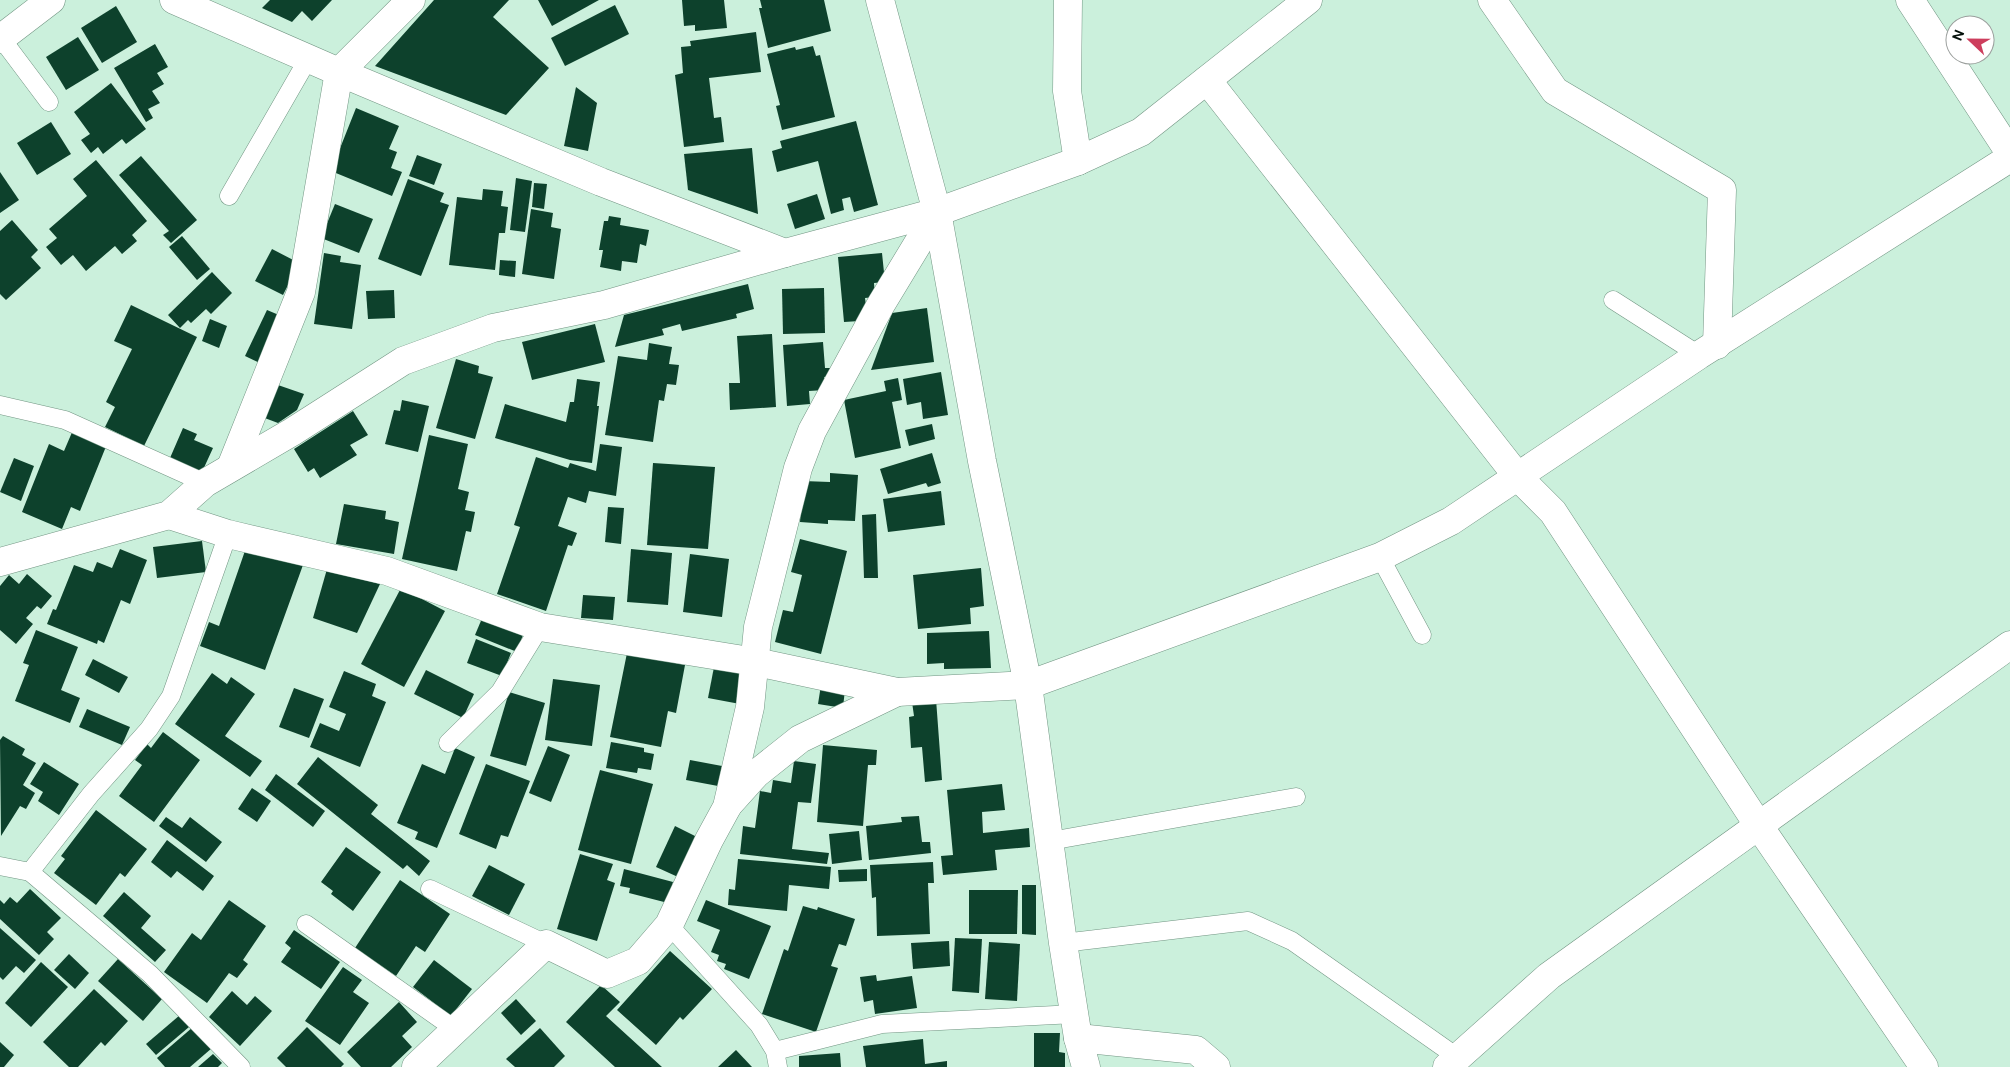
<svg xmlns="http://www.w3.org/2000/svg" width="2010" height="1067" font-family="'DM Sans',sans-serif">
<style>
.building{fill:#0d412c}
.lines{fill:none;stroke-linecap:round;stroke-linejoin:round}
.lane-casing{stroke:#729583;stroke-width:19}
.street-casing{stroke:#729583;stroke-width:29}
.secondary-casing{stroke:#729583;stroke-width:29}
.lane{stroke:#fff;stroke-width:18}
.street{stroke:#fff;stroke-width:28}
.secondary{stroke:#fff;stroke-width:28}
</style>
<rect width="100%" height="100%" fill="#cbf0dc"/>
<g class="building">
<polygon points="270,0 332,0 312,21 302,11 292,22 262,8"/>
<polygon points="434,0 509,0 493,17 549,68 506,115 375,66"/>
<polygon points="538,0 599,0 552,26"/>
<polygon points="682,0 724,0 727,28 695,31 695,25 684,26"/>
<polygon points="760,0 824,0 831,31 768,48 759,8 762,8"/>
<polygon points="615,5 629,34 565,66 551,38"/>
<polygon points="116,6 137,42 102,63 81,28"/>
<polygon points="756,32 761,72 709,78 714,118 721,117 724,142 684,147 675,75 683,73 681,47 691,46 690,41"/>
<polygon points="78,37 99,70 66,90 46,57"/>
<polygon points="155,44 168,67 157,73 164,84 152,91 160,103 148,109 153,118 146,122 114,68"/>
<polygon points="813,46 816,56 820,55 835,117 782,130 776,106 780,105 767,54 795,47 796,50"/>
<polygon points="111,83 146,129 126,144 122,139 103,154 98,147 91,153 81,140 90,134 74,112"/>
<polygon points="576,87 597,103 588,151 564,146"/>
<polygon points="356,108 399,126 389,149 397,152 391,168 402,172 392,196 331,171"/>
<polygon points="856,121 878,205 854,212 850,197 842,199 844,210 831,214 818,161 777,172 772,151 782,148 780,141"/>
<polygon points="51,122 71,154 37,175 17,143"/>
<polygon points="752,148 758,214 688,190 684,154"/>
<polygon points="417,155 442,164 434,185 409,176"/>
<polygon points="141,156 197,220 171,243 163,235 169,231 119,175"/>
<polygon points="96,160 147,221 132,235 137,241 122,254 115,246 86,271 73,255 61,265 46,247 57,238 49,229 87,196 73,179"/>
<polygon points="0,172 19,200 0,213"/>
<polygon points="516,178 532,181 525,232 510,230"/>
<polygon points="408,179 444,193 440,202 449,205 421,276 378,259"/>
<polygon points="534,183 547,184 544,209 532,207"/>
<polygon points="483,189 503,191 501,206 508,207 505,233 499,233 495,270 449,265 457,197 482,200"/>
<polygon points="817,194 825,219 795,229 787,204"/>
<polygon points="335,204 373,219 359,253 321,238"/>
<polygon points="531,209 553,213 551,227 561,229 554,279 522,274"/>
<polygon points="609,216 621,218 620,225 649,230 646,246 640,244 637,263 622,261 621,271 600,267 603,250 599,250 604,221 608,221"/>
<polygon points="12,220 38,250 31,257 41,268 6,300 0,294 0,231"/>
<polygon points="182,236 210,269 197,280 169,247"/>
<polygon points="272,249 299,263 283,295 255,281"/>
<polygon points="324,253 341,256 340,262 361,265 352,329 314,324"/>
<polygon points="882,253 885,282 874,283 875,297 865,298 867,313 860,313 860,321 844,322 838,257"/>
<polygon points="500,260 516,261 515,277 499,275"/>
<polygon points="212,272 232,293 211,314 206,309 191,323 188,320 180,328 168,315"/>
<polygon points="748,284 754,309 736,314 737,318 682,331 680,324 662,329 664,335 615,347 624,315"/>
<polygon points="824,288 825,333 783,334 782,289"/>
<polygon points="394,290 395,318 368,319 366,291"/>
<polygon points="131,305 197,337 144,446 105,427 115,407 106,402 132,349 114,341"/>
<polygon points="927,308 934,362 871,370 892,313"/>
<polygon points="267,310 286,318 264,365 245,356"/>
<polygon points="210,319 227,326 219,348 202,341"/>
<polygon points="595,324 605,362 532,380 522,342"/>
<polygon points="772,334 776,407 730,410 729,383 740,383 737,336"/>
<polygon points="823,342 825,368 830,368 831,376 824,377 825,390 809,391 810,404 787,406 783,345"/>
<polygon points="649,343 672,347 669,364 679,365 676,385 667,384 664,401 659,400 653,442 605,435 618,356 647,360"/>
<polygon points="456,359 479,366 478,373 493,377 475,439 436,428"/>
<polygon points="941,372 948,415 923,419 921,402 907,405 903,379"/>
<polygon points="898,378 902,400 892,402 901,448 855,458 844,400 886,391 884,381"/>
<polygon points="577,379 600,382 597,406 599,406 592,463 570,460 495,438 505,404 566,422 570,402 574,402"/>
<polygon points="275,384 304,394 297,410 278,423 262,417"/>
<polygon points="402,400 429,406 418,452 385,444 394,410 400,411"/>
<polygon points="353,411 368,435 350,445 357,455 320,478 314,468 308,472 294,449"/>
<polygon points="932,424 935,439 909,446 905,430"/>
<polygon points="183,428 197,434 194,440 213,448 202,472 170,458"/>
<polygon points="73,430 107,444 80,511 71,507 62,529 22,512 49,444 64,451"/>
<polygon points="429,435 468,444 458,489 469,492 465,510 475,512 471,532 466,531 457,571 402,559"/>
<polygon points="600,444 622,447 616,496 589,491 586,503 568,497 558,526 577,533 572,546 568,545 546,611 497,594 520,527 514,525 536,457 568,468 570,463 596,471"/>
<polygon points="932,453 941,483 928,487 926,483 888,494 880,469"/>
<polygon points="14,458 34,466 21,501 0,492"/>
<polygon points="653,463 715,467 708,549 647,545"/>
<polygon points="830,473 858,475 855,521 828,520 828,524 800,522 803,481 830,482"/>
<polygon points="941,491 945,525 888,532 883,499"/>
<polygon points="344,504 386,511 385,519 399,522 394,554 336,544"/>
<polygon points="608,507 624,508 621,544 605,542"/>
<polygon points="876,514 878,578 864,578 862,515"/>
<polygon points="800,539 847,551 821,654 775,642 783,610 793,612 802,575 791,572"/>
<polygon points="202,541 206,572 157,578 153,547"/>
<polygon points="247,545 303,565 265,670 200,646 209,622 219,626"/>
<polygon points="120,549 147,560 130,604 121,600 104,643 98,640 97,644 47,624 53,609 56,610 74,565 93,572 97,562 112,568"/>
<polygon points="631,549 672,553 668,605 627,602"/>
<polygon points="690,554 729,559 722,617 683,612"/>
<polygon points="981,568 984,606 970,608 971,624 918,629 913,575"/>
<polygon points="327,569 380,584 357,633 313,618"/>
<polygon points="27,574 52,596 41,609 37,606 26,618 33,624 16,644 0,630 0,586 9,575 19,584"/>
<polygon points="401,588 445,611 404,687 361,664"/>
<polygon points="583,595 615,597 613,620 581,618"/>
<polygon points="483,616 524,632 517,652 475,635"/>
<polygon points="36,630 78,647 61,690 80,698 70,723 15,701 29,665 23,663"/>
<polygon points="989,631 991,668 944,669 944,663 927,664 927,633"/>
<polygon points="476,639 511,653 502,676 467,663"/>
<polygon points="627,653 685,665 676,713 668,711 661,747 610,737"/>
<polygon points="93,659 128,677 119,693 85,675"/>
<polygon points="714,667 746,673 740,704 708,698"/>
<polygon points="426,670 474,694 463,718 414,694"/>
<polygon points="344,671 376,684 372,696 386,702 360,767 310,747 320,723 339,731 346,714 329,707"/>
<polygon points="212,673 227,684 231,677 255,694 225,736 262,761 250,777 175,724"/>
<polygon points="553,679 600,685 592,746 545,740"/>
<polygon points="821,685 845,689 843,708 818,704"/>
<polygon points="294,688 324,699 309,738 279,727"/>
<polygon points="509,692 545,703 526,766 490,756"/>
<polygon points="936,699 942,780 925,782 922,747 911,748 909,717 914,716 912,702"/>
<polygon points="87,709 130,727 122,745 79,727"/>
<polygon points="163,732 200,760 154,822 119,796 142,765 135,760 147,744 151,748"/>
<polygon points="3,736 25,749 22,755 36,763 23,785 35,793 26,809 20,806 1,836 0,740"/>
<polygon points="611,742 644,748 644,752 654,754 651,770 638,768 637,773 606,768"/>
<polygon points="823,745 877,750 876,765 868,765 863,826 817,822"/>
<polygon points="548,746 570,755 551,802 529,793"/>
<polygon points="455,748 475,757 437,848 415,839 418,832 397,823 422,764 445,774"/>
<polygon points="318,757 378,805 371,814 430,861 419,876 407,865 403,869 297,784"/>
<polygon points="690,760 722,766 718,786 686,780"/>
<polygon points="794,761 816,764 811,803 798,802 792,849 829,853 827,864 740,854 743,826 755,828 760,791 771,793 773,780 791,783"/>
<polygon points="44,762 79,784 59,815 38,801 43,792 30,784"/>
<polygon points="486,764 530,781 508,837 501,835 496,849 459,834"/>
<polygon points="600,770 653,784 631,864 578,850"/>
<polygon points="276,774 325,811 313,827 265,790"/>
<polygon points="1002,784 1005,810 982,812 983,833 1029,828 1030,847 995,850 997,870 943,875 941,856 953,855 947,790"/>
<polygon points="252,788 271,801 257,822 238,809"/>
<polygon points="96,810 147,849 125,877 120,873 96,905 54,873 65,859 61,856"/>
<polygon points="919,816 922,842 930,842 931,853 869,860 866,826 902,822 901,817"/>
<polygon points="166,817 182,828 190,817 222,842 206,862 159,826"/>
<polygon points="675,826 697,837 678,877 656,867"/>
<polygon points="859,831 862,860 832,864 829,834"/>
<polygon points="167,840 214,876 203,891 177,871 171,878 151,862"/>
<polygon points="346,847 381,872 353,911 331,894 333,891 321,882"/>
<polygon points="580,854 613,864 607,880 615,883 597,941 557,929"/>
<polygon points="738,859 831,867 829,889 789,885 787,911 728,905 729,889 735,890"/>
<polygon points="933,862 934,883 928,883 930,934 877,936 876,897 872,898 870,865"/>
<polygon points="489,865 525,884 509,915 472,896"/>
<polygon points="624,869 673,882 668,903 629,893 630,888 620,886"/>
<polygon points="867,869 867,881 839,882 838,870"/>
<polygon points="400,880 450,914 425,952 416,946 396,976 355,948"/>
<polygon points="1022,885 1036,885 1036,935 1022,934"/>
<polygon points="30,889 61,918 47,932 54,939 39,955 0,919 0,900 4,904 10,897 17,903"/>
<polygon points="969,890 1018,890 1017,934 969,934"/>
<polygon points="124,892 151,916 141,928 166,950 155,962 103,916"/>
<polygon points="229,900 266,926 243,960 248,964 237,978 229,973 207,1003 164,972 192,933 201,940"/>
<polygon points="706,900 771,926 749,979 724,969 726,964 717,961 719,955 711,952 720,930 697,921"/>
<polygon points="803,906 817,910 818,907 855,919 846,946 839,944 831,966 838,968 816,1032 762,1014 784,949 788,951"/>
<polygon points="0,928 36,960 24,973 16,966 3,980 0,977"/>
<polygon points="294,930 340,962 321,989 281,962 291,948 285,943"/>
<polygon points="955,938 982,939 979,993 952,991"/>
<polygon points="949,941 950,966 913,969 911,943"/>
<polygon points="989,942 1020,944 1017,1001 985,999"/>
<polygon points="670,951 712,989 683,1020 680,1017 656,1045 617,1010"/>
<polygon points="69,954 89,973 75,989 54,970"/>
<polygon points="118,959 162,999 143,1021 98,981"/>
<polygon points="434,960 472,989 451,1016 413,987"/>
<polygon points="41,962 68,987 31,1027 5,1003"/>
<polygon points="343,967 362,980 353,992 369,1003 340,1045 305,1021"/>
<polygon points="876,975 877,981 912,976 917,1008 875,1014 873,1000 864,1002 860,977"/>
<polygon points="601,985 620,1002 606,1016 662,1067 615,1067 566,1022"/>
<polygon points="94,989 128,1021 105,1046 101,1042 78,1067 69,1067 43,1042"/>
<polygon points="232,991 247,1005 255,996 272,1011 240,1046 209,1017"/>
<polygon points="516,999 536,1021 521,1035 501,1013"/>
<polygon points="399,1002 417,1022 402,1036 412,1047 391,1067 361,1067 347,1052"/>
<polygon points="180,1015 189,1027 156,1055 146,1044"/>
<polygon points="193,1027 212,1048 190,1067 165,1067 157,1058"/>
<polygon points="307,1027 344,1064 341,1067 286,1067 277,1058"/>
<polygon points="540,1028 565,1056 554,1067 515,1067 506,1059"/>
<polygon points="1034,1033 1060,1033 1059,1052 1065,1053 1065,1067 1034,1067"/>
<polygon points="923,1039 925,1064 947,1061 947,1067 866,1067 863,1046"/>
<polygon points="0,1042 14,1055 4,1067 0,1067"/>
<polygon points="736,1050 752,1067 718,1067"/>
<polygon points="840,1053 841,1067 799,1067 799,1056"/>
<polygon points="213,1054 222,1063 218,1067 198,1067"/>
</g>
<g class="lines">
<g class="lane-casing">
<g id="lane">
<polyline points="1,38 49,102"/>
<polyline points="229,196 308,59"/>
<polyline points="1613,300 1699,355"/>
<polyline points="0,405 65,420 205,483"/>
<polyline points="1380,557 1422,635"/>
<polyline points="448,743 500,692 540,627"/>
<polyline points="1050,841 1296,797"/>
<polyline points="0,866 30,872 91,794 149,729 171,696 228,534"/>
<polyline points="30,872 150,974 241,1067"/>
<polyline points="430,889 546,944"/>
<polyline points="306,924 456,1030"/>
<polyline points="669,925 759,1025 775,1051 778,1067"/>
<polyline points="1063,943 1248,921 1292,941 1457,1057"/>
<polyline points="775,1051 882,1024 1075,1014"/>
</g>
</g>
<g class="street-casing">
<g id="street">
<polyline points="1068,0 1067,91 1078,161"/>
<polyline points="1492,0 1555,91 1722,190 1717,345"/>
<polyline points="1910,0 2010,153"/>
<polyline points="0,39 51,0"/>
<polyline points="1207,80 1518,477 1553,512 1759,826 1924,1067"/>
<polyline points="231,467 301,292 339,72 411,0"/>
<polyline points="169,515 228,534 387,571 540,627 756,662 897,692 1028,685 1380,557 1451,521 1699,355 2010,158"/>
<polyline points="0,562 169,515 205,483 292,432 403,361 493,328 604,305 785,253"/>
<polyline points="728,805 756,774 800,739 897,692"/>
<polyline points="1078,1038 1196,1050 1216,1067"/>
<polyline points="416,1067 546,944 607,974 638,961 669,925 709,840 727,807 750,707 758,627 798,468 812,431 880,306 937,212 880,0"/>
<polyline points="1447,1067 1549,976 2010,645"/>
</g>
</g>
<g class="secondary-casing">
<g id="secondary">
<polyline points="174,0 339,72 601,182 785,253 937,212 982,461 1028,685 1063,943 1078,1038 1086,1067"/>
<polyline points="937,212 1078,161 1141,132 1308,0"/>
</g>
</g>
<use href="#lane" class="lane"/>
<use href="#street" class="street"/>
<use href="#secondary" class="secondary"/>
</g>
<g transform="translate(1970 40) rotate(292)"><circle r="24" fill="#ffffff" stroke="#9b9f9d"/>
<path d="M0-4L9 19L0 12L-9 19Z" fill="#cd3e5d"/>
<text y="-8" font-size="14" font-weight="bold" text-anchor="middle" fill="#04100a">N</text>
</g>
</svg>
